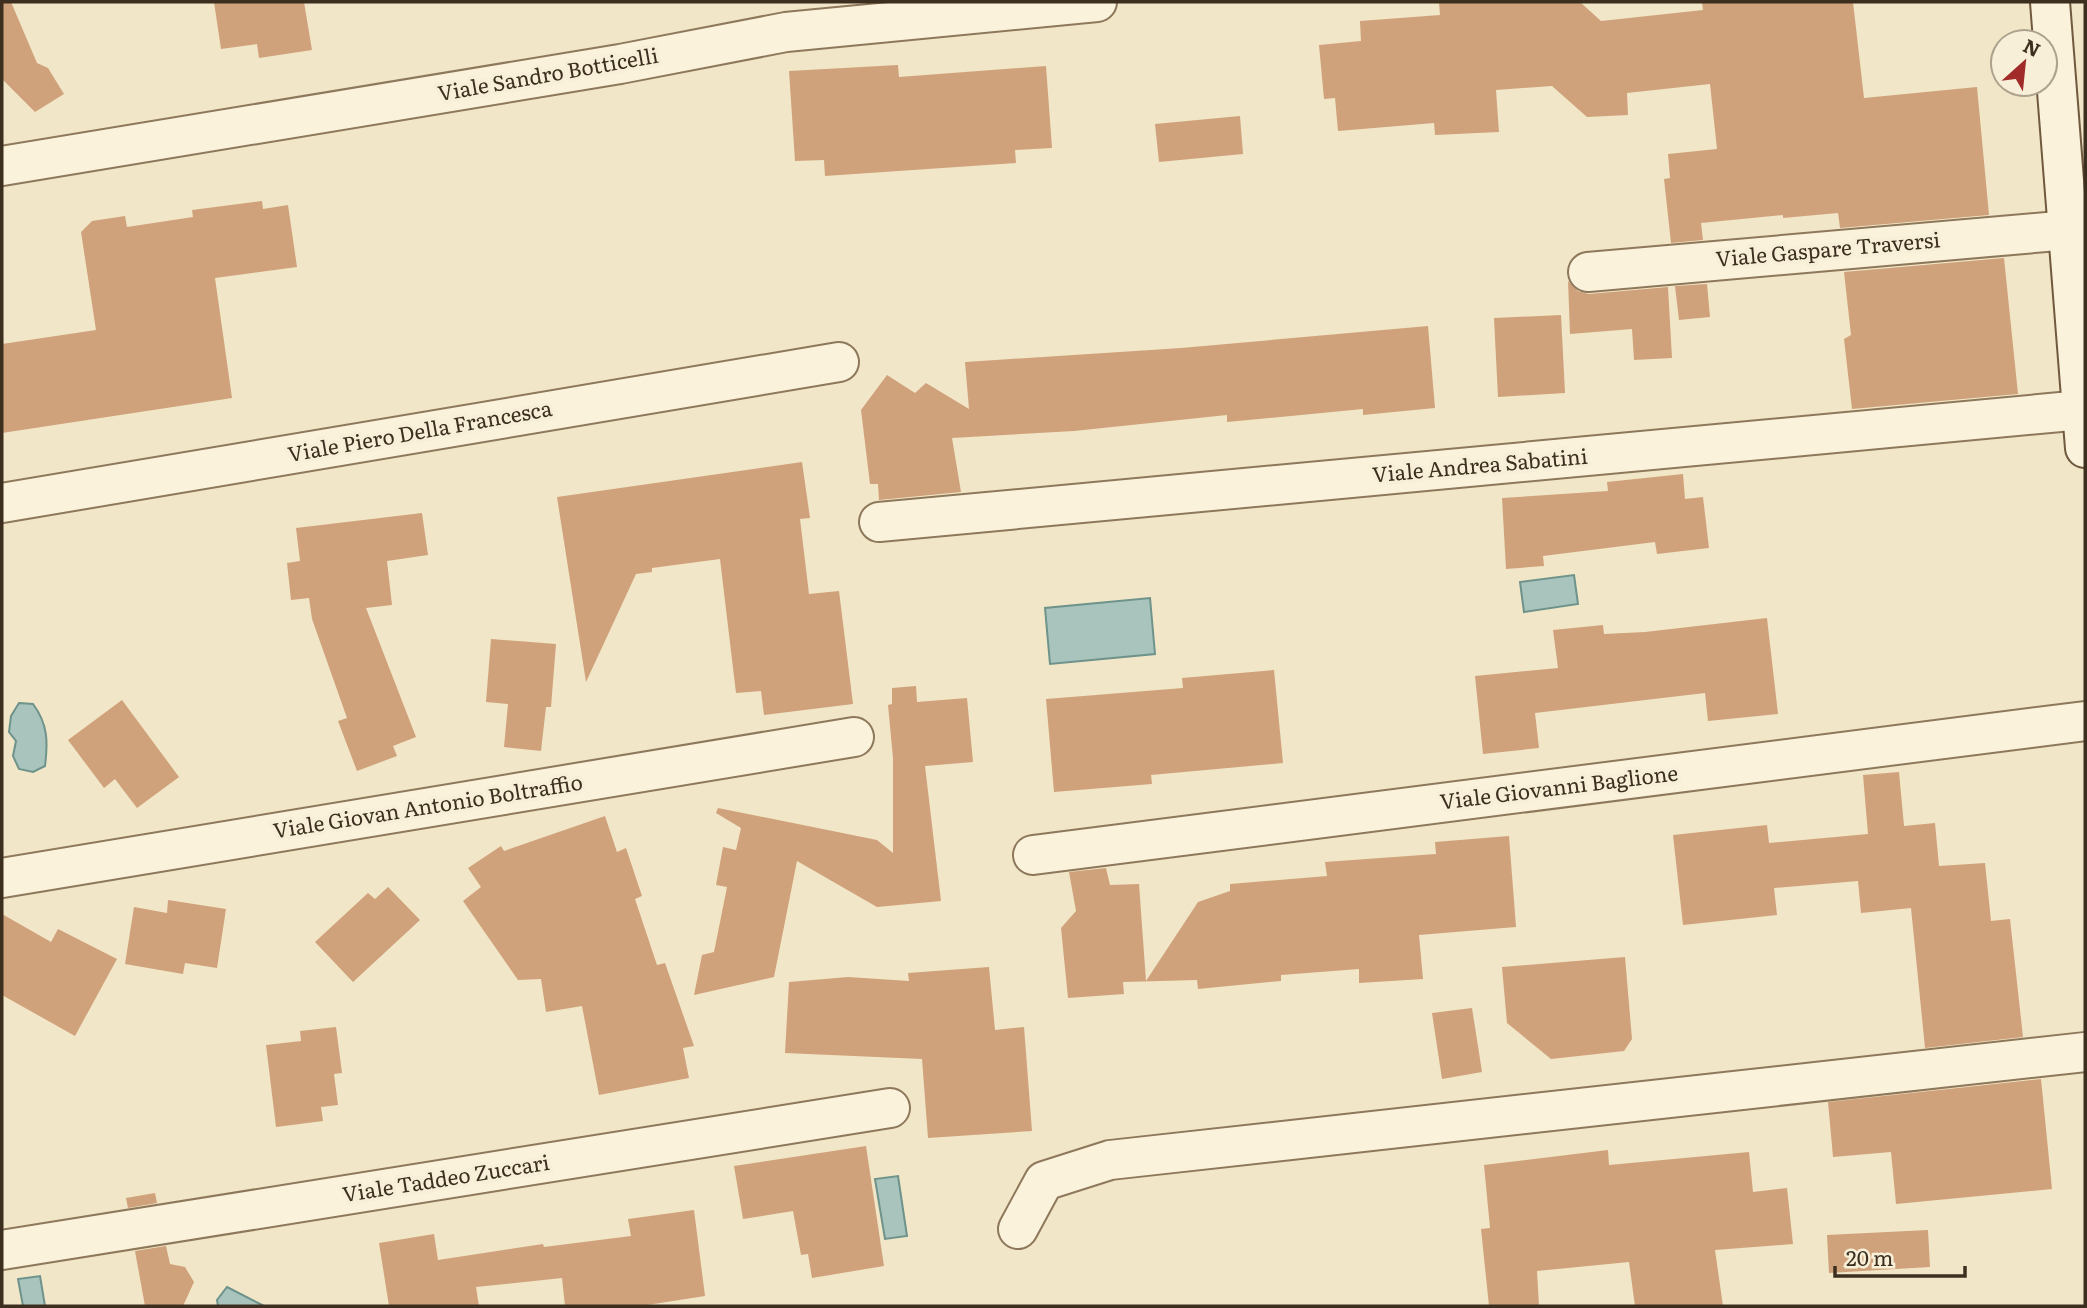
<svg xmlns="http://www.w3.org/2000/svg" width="2087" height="1308" font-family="Literata,serif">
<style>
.water{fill:#a8c4bd;stroke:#6e938b;stroke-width:2}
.building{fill:#d0a27b}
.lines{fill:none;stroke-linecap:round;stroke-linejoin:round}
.minor-casing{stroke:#8e785b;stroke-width:42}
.secondary-casing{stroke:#70593e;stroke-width:42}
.minor{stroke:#faf2db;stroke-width:38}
.secondary{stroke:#faf2db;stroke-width:38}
.labels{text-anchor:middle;stroke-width:7;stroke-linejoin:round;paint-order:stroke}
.street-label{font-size:21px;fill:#3d2f1f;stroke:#f7efd7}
</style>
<rect width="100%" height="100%" fill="#f1e6c7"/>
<g class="water">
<polygon points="1574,575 1578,604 1524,612 1520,582"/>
<polygon points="1150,598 1155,654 1050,664 1045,608"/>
<path d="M19 703 33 704C48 724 48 742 45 766L33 772 19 769 13 756 16 741 9 732 11 716Z"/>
<polygon points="898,1176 907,1236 885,1239 875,1179"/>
<polygon points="40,1276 45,1306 23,1306 18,1279"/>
<polygon points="227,1287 264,1306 218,1306 217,1300"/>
</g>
<g class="building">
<polygon points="2,2 11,2 37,63 48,68 64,94 35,112 2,79"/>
<polygon points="214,2 304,2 312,50 259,58 257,44 221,49"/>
<polygon points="1439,2 1580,2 1601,21 1703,10 1702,2 1853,2 1864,98 1977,87 1989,215 1840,228 1838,213 1783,218 1783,215 1701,223 1703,240 1671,243 1664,179 1670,178 1668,154 1717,149 1710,84 1627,93 1628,115 1587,117 1552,86 1496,90 1499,132 1435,135 1434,123 1338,131 1335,98 1324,99 1319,45 1361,41 1360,21 1440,15"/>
<polygon points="898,65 899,77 1046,66 1052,148 1015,150 1016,163 825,176 824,160 795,161 789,71"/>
<polygon points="1240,116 1243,154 1159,162 1155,124"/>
<polygon points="262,201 263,209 288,205 297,267 215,278 232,398 2,433 2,344 96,330 81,232 92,221 125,216 127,227 193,217 192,210"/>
<polygon points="2004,258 2018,394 1852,409 1844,339 1851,335 1844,272"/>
<polygon points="1568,281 1578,291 1589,294 1668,287 1672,358 1634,360 1632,329 1570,334"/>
<polygon points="1707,284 1710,317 1679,320 1675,286"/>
<polygon points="1561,315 1565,393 1498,397 1494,318"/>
<polygon points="1428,326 1435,408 1363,415 1363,409 1227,422 1227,415 1074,431 952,438 961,492 879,500 878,484 870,484 861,410 887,375 915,393 926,383 969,409 965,362 1181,348"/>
<polygon points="802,462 810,518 800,519 809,594 839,591 853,704 764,715 761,691 736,693 720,559 652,568 652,572 636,574 586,682 557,497"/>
<polygon points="1683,474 1685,499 1703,497 1709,548 1657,554 1655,542 1543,556 1544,566 1506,569 1502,498 1608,491 1607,482"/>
<polygon points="422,513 428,555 387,561 392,605 366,608 416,737 393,746 397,756 357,771 338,721 347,718 312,619 309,598 291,600 287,563 300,561 296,528"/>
<polygon points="1767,618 1778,714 1708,721 1705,693 1535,713 1539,748 1483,754 1475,676 1558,668 1553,630 1603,625 1604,634 1645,632"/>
<polygon points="491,639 556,644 551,707 546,707 541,751 504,747 508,704 486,702"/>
<polygon points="1274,670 1283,763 1151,775 1152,784 1054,792 1046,699 1183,688 1182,678"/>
<polygon points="916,686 917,702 967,698 973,762 925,766 941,901 877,907 797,861 774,977 694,995 702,955 714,952 727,887 716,885 723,847 736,850 741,828 716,813 718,808 877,840 893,853 893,758 888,705 892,704 892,688"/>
<polygon points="122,700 179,777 137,808 115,779 104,788 68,740"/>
<polygon points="1899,772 1904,826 1935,823 1939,866 1985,863 1991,921 2010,919 2023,1037 1925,1048 1911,908 1861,913 1858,881 1774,888 1777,915 1683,925 1673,835 1767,825 1769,843 1868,834 1863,775"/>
<polygon points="605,816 617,852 626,848 642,896 635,899 657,965 665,963 694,1046 683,1048 689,1078 599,1095 582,1006 546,1012 541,979 518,980 463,901 481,887 468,868 501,846 504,851"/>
<polygon points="1509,836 1516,927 1419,935 1423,979 1359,983 1359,969 1281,975 1281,981 1198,989 1197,980 1123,982 1124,994 1068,998 1061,928 1076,911 1069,872 1106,868 1110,885 1139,884 1146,981 1198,902 1230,891 1230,884 1327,876 1325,862 1436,854 1435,842"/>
<polygon points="388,887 420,920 353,982 315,942 368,893 375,899"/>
<polygon points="168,900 226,909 217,968 185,963 183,974 125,964 134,907 167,913"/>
<polygon points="2,914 51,942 58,929 117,959 75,1036 2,995"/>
<polygon points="1625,957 1632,1039 1624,1051 1551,1059 1507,1023 1502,967"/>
<polygon points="989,967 995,1030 1024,1027 1032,1131 928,1138 922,1059 785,1053 789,982 848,977 909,981 908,973"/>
<polygon points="1472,1008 1482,1072 1442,1079 1432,1013"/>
<polygon points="336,1027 342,1073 334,1074 338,1105 321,1107 323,1121 276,1127 266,1045 301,1041 300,1031"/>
<polygon points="2041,1079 2052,1189 1896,1204 1891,1152 1833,1157 1828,1102"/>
<polygon points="866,1146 884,1266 812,1278 808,1254 801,1255 793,1211 743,1219 734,1166"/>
<polygon points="1608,1150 1609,1165 1749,1152 1753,1192 1787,1188 1793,1244 1715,1250 1723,1306 1635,1306 1629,1262 1537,1271 1539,1306 1489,1306 1481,1229 1490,1228 1484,1165"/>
<polygon points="155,1193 157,1203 128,1208 126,1198"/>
<polygon points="694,1210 705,1296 641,1306 565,1306 562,1278 476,1287 479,1306 389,1306 379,1243 434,1234 438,1260 543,1244 544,1247 631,1236 628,1219"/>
<polygon points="1928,1230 1930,1267 1829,1273 1827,1235"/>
<polygon points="166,1246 170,1264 185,1267 194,1282 183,1306 145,1306 135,1251"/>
</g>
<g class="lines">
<g class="minor-casing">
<g id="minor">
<polyline points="2,166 620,64 786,32 1097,2"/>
<polyline points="1588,272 2069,230"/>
<polyline points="2,503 839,362"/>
<polyline points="879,522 2082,410"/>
<polyline points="1033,855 2085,721"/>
<polyline points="2,878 854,737"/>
<polyline points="1018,1229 1044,1181 1110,1160 2085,1052"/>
<polyline points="2,1250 890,1108"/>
</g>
</g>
<g class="secondary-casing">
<polyline id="secondary" points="2050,2 2085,448"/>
</g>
<use href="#minor" class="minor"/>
<use href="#secondary" class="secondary"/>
</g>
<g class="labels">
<g class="street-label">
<text transform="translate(548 75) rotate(-10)" y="7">Viale Sandro Botticelli</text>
<text transform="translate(1828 250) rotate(-5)" y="7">Viale Gaspare Traversi</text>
<text transform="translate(420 432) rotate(-10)" y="7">Viale Piero Della Francesca</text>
<text transform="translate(1480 466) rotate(-5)" y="7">Viale Andrea Sabatini</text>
<text transform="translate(1559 788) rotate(-7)" y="7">Viale Giovanni Baglione</text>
<text transform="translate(428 807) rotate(-9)" y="7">Viale Giovan Antonio Boltraffio</text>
<text transform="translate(446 1179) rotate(-9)" y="7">Viale Taddeo Zuccari</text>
</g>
</g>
<rect width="2087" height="1308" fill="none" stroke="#3d2f1f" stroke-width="7"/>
<g transform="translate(2024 63) rotate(27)"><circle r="33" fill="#f7efd7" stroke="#ada28d" stroke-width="2"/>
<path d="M0-5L12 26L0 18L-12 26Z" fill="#a02b28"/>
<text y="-10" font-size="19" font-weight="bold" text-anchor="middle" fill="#3d2f1f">N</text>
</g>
<path d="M1835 1266v10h130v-10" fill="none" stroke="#3d2f1f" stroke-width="3.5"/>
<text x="1846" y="1266" font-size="21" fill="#3d2f1f" stroke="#f7efd7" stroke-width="5" paint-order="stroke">20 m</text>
</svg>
